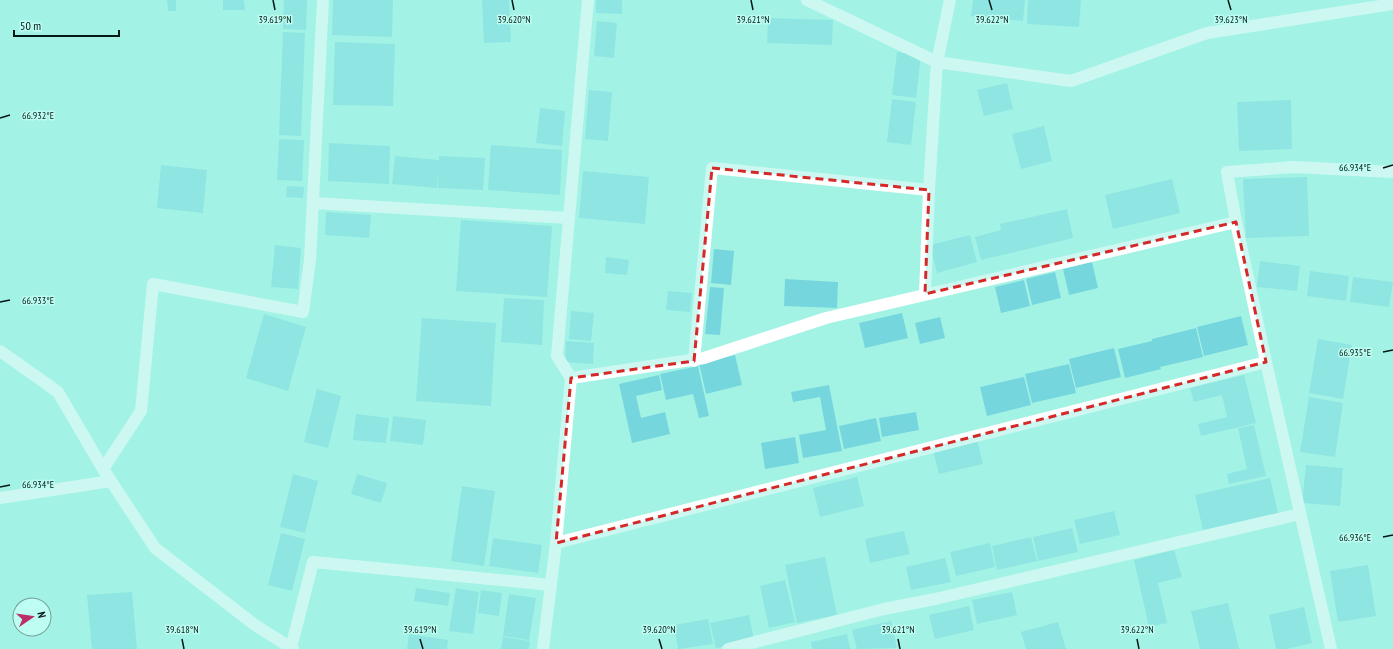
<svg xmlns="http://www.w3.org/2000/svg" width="1393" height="649" font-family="'PT Sans Narrow',sans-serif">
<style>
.building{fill:#76d6dd}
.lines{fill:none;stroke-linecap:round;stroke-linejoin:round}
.street{stroke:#fff;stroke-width:12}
.marked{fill:none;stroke:#d62828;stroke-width:3;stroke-dasharray:8 5;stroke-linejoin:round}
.ticks{fill:none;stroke:#011814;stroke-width:1.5}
.ticks-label{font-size:10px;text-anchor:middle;fill:#011814;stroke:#befdf1;stroke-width:3;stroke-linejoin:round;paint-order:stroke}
</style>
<rect width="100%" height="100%" fill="#a3f3e5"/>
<g class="building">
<polygon points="167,0 176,0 176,11 168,11"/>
<polygon points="223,0 244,0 245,10 223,10"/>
<polygon points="284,0 307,0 306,30 283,29"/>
<polygon points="333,0 393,0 392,37 332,35"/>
<polygon points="482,0 509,0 511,42 484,43"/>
<polygon points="596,0 622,0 622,14 596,13"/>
<polygon points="973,0 1025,0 1023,21 971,16"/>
<polygon points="1028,0 1081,0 1079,27 1027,24"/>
<polygon points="768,18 833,20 832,45 767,43"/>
<polygon points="597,21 617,23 614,58 594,56"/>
<polygon points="283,32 305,33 301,136 279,135"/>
<polygon points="335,42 395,44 393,106 333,105"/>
<polygon points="897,52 921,55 916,98 892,95"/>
<polygon points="1007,83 1013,109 984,116 977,90"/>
<polygon points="589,90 612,92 608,141 585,139"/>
<polygon points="892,99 916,102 911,145 887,142"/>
<polygon points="1291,100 1292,149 1239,151 1237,102"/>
<polygon points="540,108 565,111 562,146 536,143"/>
<polygon points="1044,126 1052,161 1021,169 1012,134"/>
<polygon points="279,139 304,140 302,181 277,180"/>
<polygon points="329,143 390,146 389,184 328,181"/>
<polygon points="491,145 562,150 560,195 488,190"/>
<polygon points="395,156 439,160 439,156 485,158 483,190 438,188 438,171 437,188 392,184"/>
<polygon points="161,165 207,170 203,213 157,208"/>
<polygon points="583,171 649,177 645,224 579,218"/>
<polygon points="1307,177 1309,236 1246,238 1243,179"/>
<polygon points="1172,179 1180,213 1113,229 1105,195"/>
<polygon points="287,186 304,187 303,198 286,197"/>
<polygon points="1067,209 1073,238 981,260 975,237 1001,230 1000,224"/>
<polygon points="326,212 371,215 369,238 325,235"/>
<polygon points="461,220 552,226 547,297 456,291"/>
<polygon points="970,235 977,262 937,273 930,245"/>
<polygon points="275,245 301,248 298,289 271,287"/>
<polygon points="714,249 734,251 731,285 711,283"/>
<polygon points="606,257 629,260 627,275 605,273"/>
<polygon points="1260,261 1300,266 1297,291 1257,287"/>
<polygon points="1092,262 1098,288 1069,295 1063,269"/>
<polygon points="1310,271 1349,276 1346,301 1307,296"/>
<polygon points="1055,272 1061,298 1032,305 1026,279"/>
<polygon points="1353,277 1393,282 1389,307 1350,302"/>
<polygon points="785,279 838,282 837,308 784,306"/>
<polygon points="1024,280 1030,306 1001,313 995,287"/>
<polygon points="710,287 724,288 720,335 705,334"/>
<polygon points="668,291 692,293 690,312 666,310"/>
<polygon points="504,298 544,300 542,345 501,342"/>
<polygon points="571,311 594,313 591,341 569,339"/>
<polygon points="902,313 908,338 865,348 859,323"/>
<polygon points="264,314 306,327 288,391 246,378"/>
<polygon points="1241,316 1248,345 1204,356 1197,327"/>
<polygon points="940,317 945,338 920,344 915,323"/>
<polygon points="422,318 496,323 491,406 416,401"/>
<polygon points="1196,328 1203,357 1160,367 1161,369 1125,378 1118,349 1152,341 1152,339"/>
<polygon points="1318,339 1352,345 1343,399 1309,393"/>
<polygon points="566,341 594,343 593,364 565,362"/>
<polygon points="1114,348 1121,377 1076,388 1069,359"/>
<polygon points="735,355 742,385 706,394 699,363"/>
<polygon points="1069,364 1076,393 1032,403 1025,374"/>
<polygon points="698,366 709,416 699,418 693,394 666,400 660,374"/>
<polygon points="659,375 662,390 636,396 641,418 665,412 670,434 632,443 619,384"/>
<polygon points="1244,375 1256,423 1201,436 1198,424 1227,417 1222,395 1194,402 1190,388"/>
<polygon points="1024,377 1031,405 987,416 980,387"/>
<polygon points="829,385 842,451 803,458 799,435 826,430 820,397 793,402 791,392"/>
<polygon points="317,389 341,396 328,448 304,442"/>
<polygon points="1309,397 1343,403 1335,457 1300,452"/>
<polygon points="916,412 919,430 882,437 879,418"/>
<polygon points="356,414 389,418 386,443 353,440"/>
<polygon points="393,416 426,420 423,445 390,441"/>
<polygon points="876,418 881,441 844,449 839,426"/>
<polygon points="1254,425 1266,476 1229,484 1227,474 1247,469 1238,428"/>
<polygon points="976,435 983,464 939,474 932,446"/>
<polygon points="795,437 799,463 765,469 761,443"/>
<polygon points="1306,465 1343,468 1340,506 1302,503"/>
<polygon points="293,474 318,481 305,533 280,527"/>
<polygon points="357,474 387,483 381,503 351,494"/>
<polygon points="857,477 864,506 820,517 813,488"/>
<polygon points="1270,478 1278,513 1203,530 1195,495"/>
<polygon points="462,486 495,491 484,566 451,561"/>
<polygon points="1114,511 1120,535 1080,544 1074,520"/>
<polygon points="1072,528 1078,552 1038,561 1033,537"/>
<polygon points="904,531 910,554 870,563 865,539"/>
<polygon points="281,533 305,539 292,591 268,585"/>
<polygon points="1031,537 1037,561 997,570 992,546"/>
<polygon points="493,538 542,545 538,573 489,566"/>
<polygon points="990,543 995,567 956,576 950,552"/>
<polygon points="1174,550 1182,577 1158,583 1167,623 1149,627 1134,560"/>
<polygon points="825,557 837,615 797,623 785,565"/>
<polygon points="945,558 951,582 911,590 906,567"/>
<polygon points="1368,565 1376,616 1338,622 1330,571"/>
<polygon points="785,580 795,622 769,628 760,586"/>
<polygon points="416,588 450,593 448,606 414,601"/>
<polygon points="456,588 479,592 473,634 449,631"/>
<polygon points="481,590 502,593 499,616 478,613"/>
<polygon points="132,592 137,649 92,649 87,595"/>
<polygon points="1012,592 1017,615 977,624 972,600"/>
<polygon points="509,594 536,598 529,640 503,636"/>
<polygon points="1228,603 1239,649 1200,649 1191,611"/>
<polygon points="969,606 974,630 935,639 929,615"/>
<polygon points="1304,607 1312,643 1287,649 1276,649 1269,615"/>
<polygon points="749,615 754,640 716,648 710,623"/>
<polygon points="708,619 713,644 678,649 674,625"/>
<polygon points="891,621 897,648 857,649 852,630"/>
<polygon points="1058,622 1066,649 1026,649 1021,632"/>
<polygon points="409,634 448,640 447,649 407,649"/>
<polygon points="847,634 850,649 812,649 811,642"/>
<polygon points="503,637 530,641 529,649 501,649"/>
</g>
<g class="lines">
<g class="street">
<polyline points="807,0 937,62 1071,81 1207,33 1393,4"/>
<polyline points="313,203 569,218"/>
<polyline points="925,294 929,190 937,62 950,0"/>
<polyline points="0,351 58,392 103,469 155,548 255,625 293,649"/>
<polyline points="694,361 712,168 929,190"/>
<polyline points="571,378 704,358 826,318 1236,222"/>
<polyline points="103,469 141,411 153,284 303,312 310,260 323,0"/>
<polyline points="0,498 111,481"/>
<polyline points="556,543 1266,362"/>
<polyline points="291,648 313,562 551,585"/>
<polyline points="543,649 556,543 571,378 557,356 588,0"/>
<polyline points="728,649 884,609 935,599 1300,514"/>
<polyline points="1331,649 1266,362 1236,222 1227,172 1294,167 1393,172"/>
</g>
</g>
<path d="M0 0H1393V649H0ZM712 168 929 190 925 294 1236 222 1266 362 556 543 571 378 694 361Z" fill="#a3f3e5" fill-opacity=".55" fill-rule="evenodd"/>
<path class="marked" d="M712 168 929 190 925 294 1236 222 1266 362 556 543 571 378 694 361Z"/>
<path class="ticks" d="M273 0 275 10M512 0 514 10M751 0 753 10M989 0 992 10M1228 0 1231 10M0 118 10 115M1383 168 1393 165M0 302 10 300M1383 352 1393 350M0 487 10 485M1383 537 1393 535M182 639 184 649M420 639 423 649M659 639 662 649M898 639 900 649M1137 639 1139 649"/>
<g class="ticks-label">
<text x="275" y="23">39.619°N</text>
<text x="514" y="23">39.620°N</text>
<text x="753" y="23">39.621°N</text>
<text x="992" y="23">39.622°N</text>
<text x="1231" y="23">39.623°N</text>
<text x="38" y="119">66.932°E</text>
<text x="1355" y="171">66.934°E</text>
<text x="38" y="304">66.933°E</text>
<text x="1355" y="356">66.935°E</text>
<text x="38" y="488">66.934°E</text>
<text x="1355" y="541">66.936°E</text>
<text x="182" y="633">39.618°N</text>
<text x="420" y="633">39.619°N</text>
<text x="659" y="633">39.620°N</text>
<text x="898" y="633">39.621°N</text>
<text x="1137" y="633">39.622°N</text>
</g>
<g transform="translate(32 617) rotate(77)"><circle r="19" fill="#befdf1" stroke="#72a199"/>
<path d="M0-3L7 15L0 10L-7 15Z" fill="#bb2f65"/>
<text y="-6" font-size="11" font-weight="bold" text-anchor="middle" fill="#011814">N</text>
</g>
<path d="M14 30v6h105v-6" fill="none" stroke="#011814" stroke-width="2"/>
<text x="20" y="30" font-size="12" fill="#011814" stroke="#befdf1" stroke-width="3" paint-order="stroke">50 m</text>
</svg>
